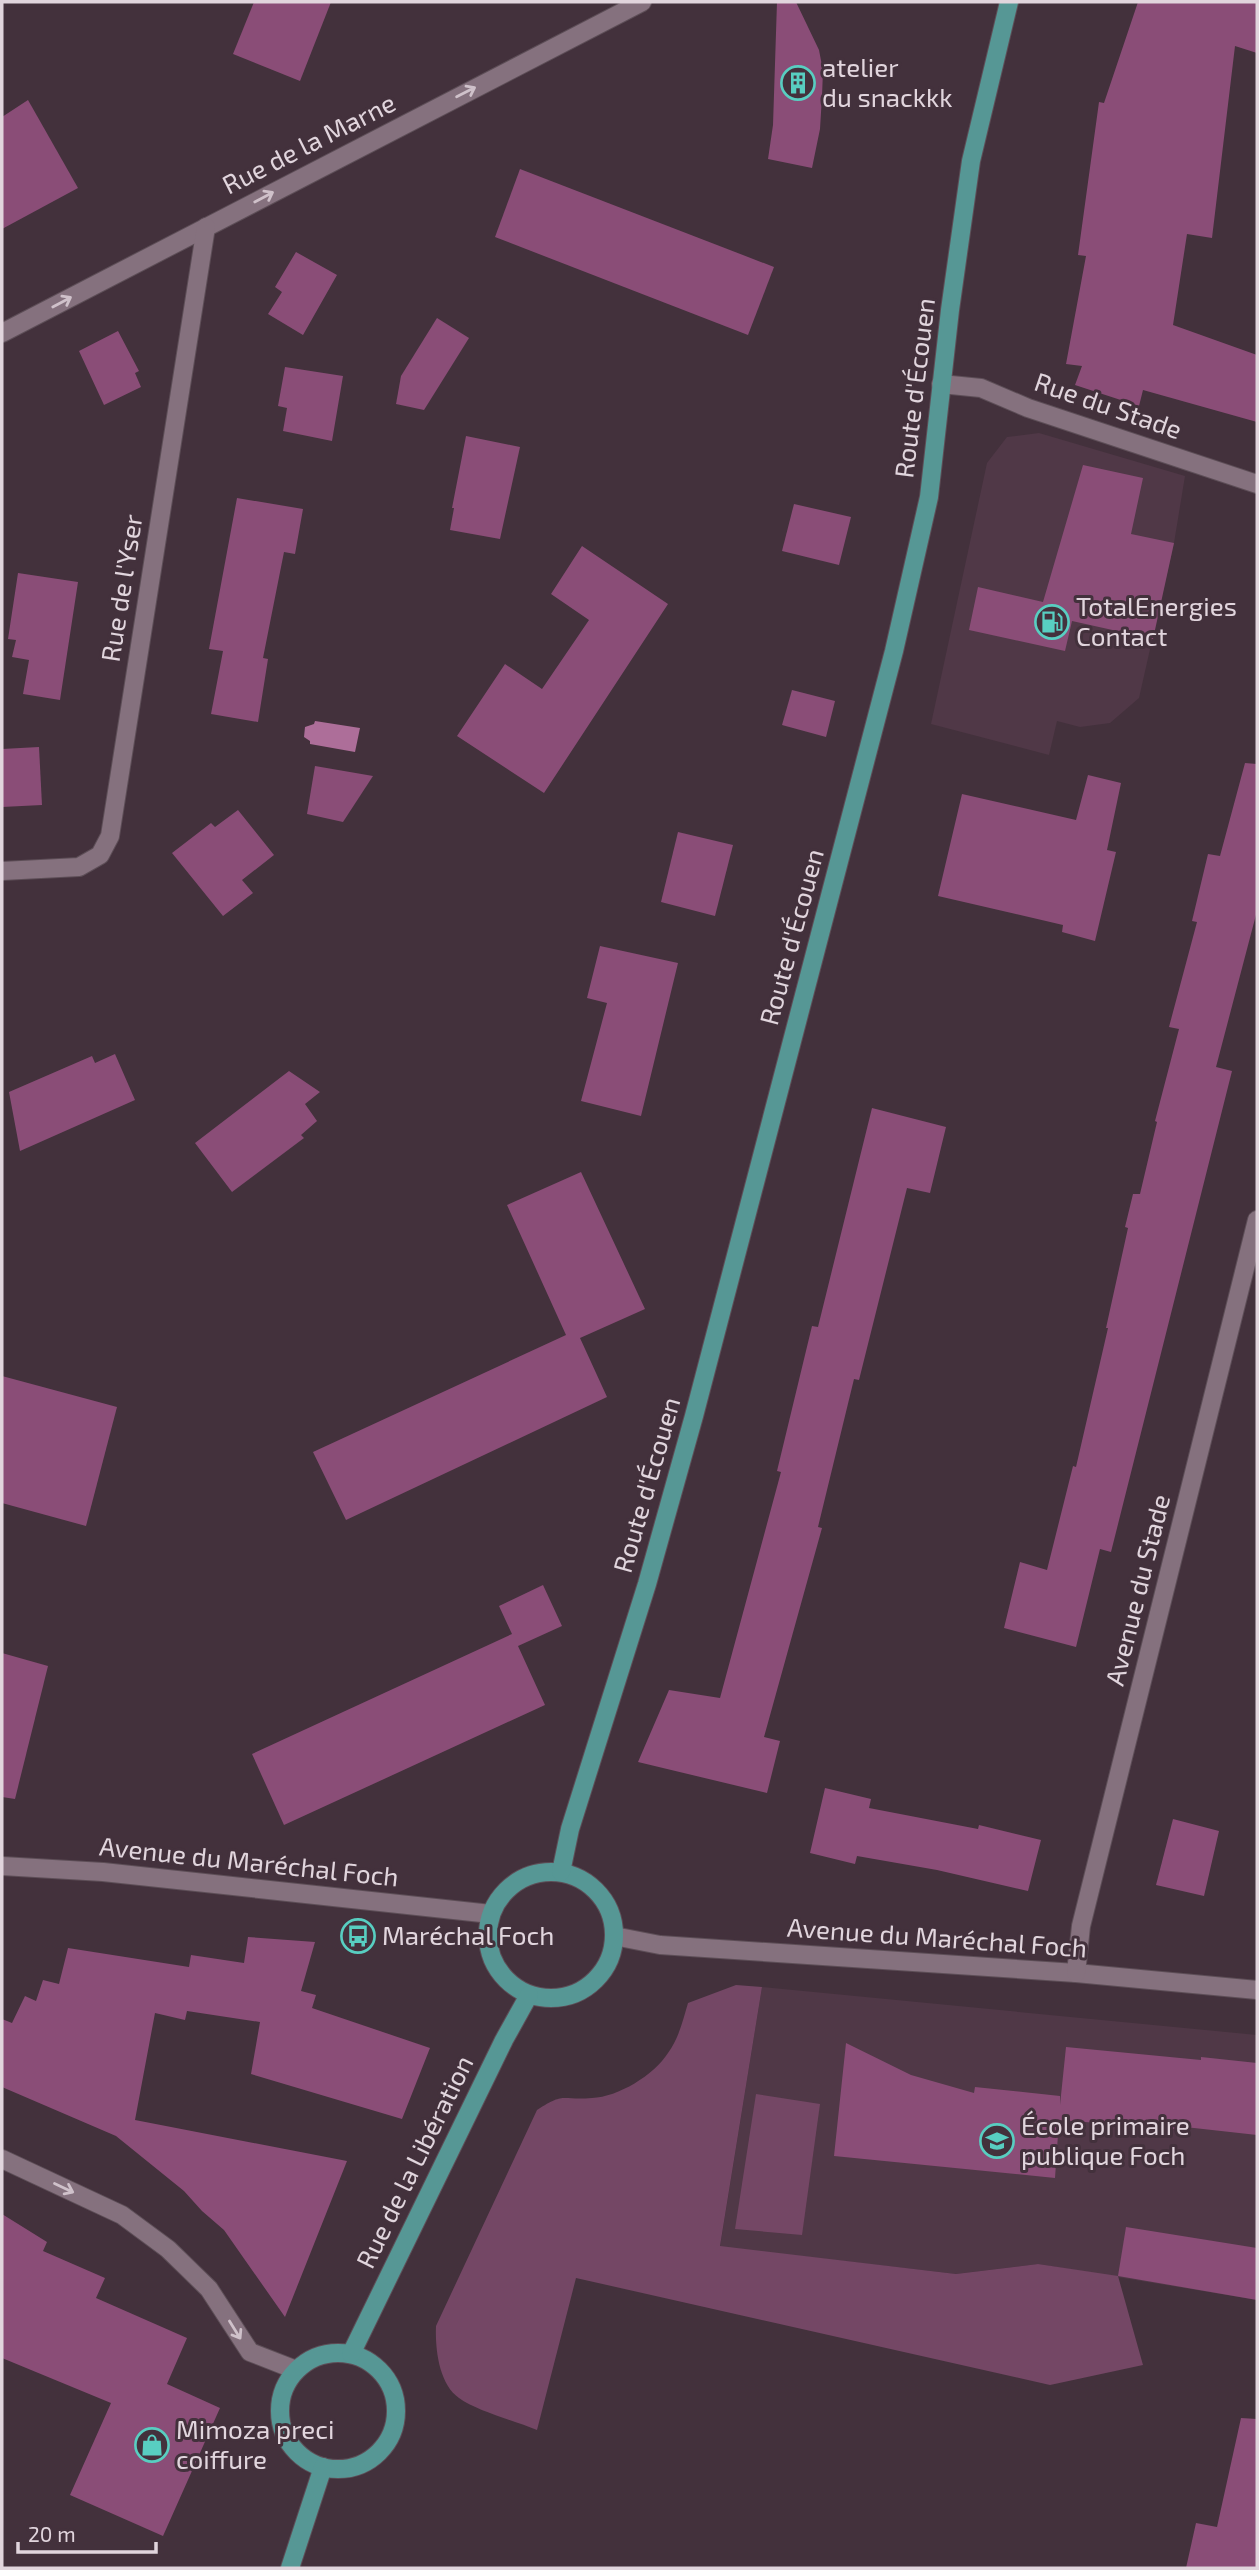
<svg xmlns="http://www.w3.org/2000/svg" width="1259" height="2570" font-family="'Exo 2',sans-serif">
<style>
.built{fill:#503847}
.green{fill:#744765}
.water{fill:#ad6e99}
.building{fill:#8a4d77}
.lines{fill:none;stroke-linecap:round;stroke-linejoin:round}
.minor-casing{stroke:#5d4e57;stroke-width:20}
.major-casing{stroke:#5d4e57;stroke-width:20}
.minor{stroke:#85717e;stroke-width:18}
.major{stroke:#569795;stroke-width:18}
.oneway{stroke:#cfc1ca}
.labels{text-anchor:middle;stroke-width:6;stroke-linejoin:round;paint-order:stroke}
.poi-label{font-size:26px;fill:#e1d5dd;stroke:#43313c;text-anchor:start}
.street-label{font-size:26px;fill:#e1d5dd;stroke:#43313c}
</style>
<rect width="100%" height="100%" fill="#43313c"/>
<g class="built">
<polygon points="1039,433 1185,476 1174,543 1139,698 1110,723 1080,727 1057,721 1049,755 931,724 987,463 1007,437"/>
<polygon points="762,1987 1257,2035 1257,2300 1038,2264 956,2274 720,2247"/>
</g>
<g class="green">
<path d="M736 1985 762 1987 720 2246 956 2274 1038 2264 1118 2276 1143 2365 1050 2385 576 2278 537 2430C515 2421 477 2411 459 2398 439 2384 435 2349 436 2326L537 2110C566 2091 561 2101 592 2098 618 2097 654 2075 668 2053 679 2038 683 2020 688 2003Z"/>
<polygon points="756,2094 820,2104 802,2235 735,2229"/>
</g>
<polygon class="water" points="315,721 360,728 355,752 310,744 310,741 304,737 305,727 314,724"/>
<g class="building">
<polygon points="254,2 331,2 300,81 233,54"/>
<polygon points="777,2 796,2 819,50 823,71 822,96 820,129 812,168 768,159 773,125"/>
<polygon points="1138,2 1257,2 1257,53 1235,46 1212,238 1187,234 1173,325 1257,355 1257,422 1143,390 1139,406 1075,385 1082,366 1066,364 1086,256 1078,255 1099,102 1104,103"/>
<polygon points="28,100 78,188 2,229 2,117"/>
<polygon points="520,169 774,267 748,335 495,237"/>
<polygon points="296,252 337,275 303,335 268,314 282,292 275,287"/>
<polygon points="437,318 469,338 424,410 396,404 401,376"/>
<polygon points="118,331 139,371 135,373 141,387 104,405 79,351"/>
<polygon points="285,367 343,376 332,441 283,431 287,408 278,406"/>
<polygon points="466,436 520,447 500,539 450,530 454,508 452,508"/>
<polygon points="1083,465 1143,478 1131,534 1174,543 1153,639 1072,621 1065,651 969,630 978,587 1043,602"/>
<polygon points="237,498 303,509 295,554 284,552 263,658 268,659 258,722 211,714 223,651 209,649"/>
<polygon points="794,504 851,517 839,565 782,551"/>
<polygon points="582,546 668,604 544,793 457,736 505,664 542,689 589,620 551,594"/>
<polygon points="18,573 78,582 60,700 23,694 29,660 12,657 16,640 8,639"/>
<polygon points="792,690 835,701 826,737 782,725"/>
<polygon points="39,747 42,805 2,807 2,749"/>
<polygon points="1245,763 1257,764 1257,911 1216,1067 1232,1071 1111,1552 1100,1549 1076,1647 1004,1628 1020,1562 1047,1570 1073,1466 1076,1467 1108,1328 1106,1328 1128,1228 1125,1227 1133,1194 1140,1194 1157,1122 1155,1121 1179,1029 1169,1027 1197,922 1192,921 1208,854 1220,856"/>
<polygon points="315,766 373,776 343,822 307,814"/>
<polygon points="1088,775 1121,783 1107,850 1116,852 1095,941 1062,932 1063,925 938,896 962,794 1076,820"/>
<polygon points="238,810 274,855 242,880 253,893 223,916 172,853 211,823 215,827"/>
<polygon points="678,832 733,845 715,916 661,902"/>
<polygon points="600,946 678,963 641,1116 581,1101 607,1003 587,998"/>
<polygon points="115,1054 135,1100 20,1151 9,1092 92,1056 95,1063"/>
<polygon points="289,1071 320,1092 305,1104 317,1121 301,1135 304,1138 232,1192 195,1143"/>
<polygon points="872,1108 946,1127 930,1193 907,1188 859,1380 854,1379 818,1527 822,1528 764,1737 780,1741 767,1793 638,1762 669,1690 720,1698 781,1472 777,1471 812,1326 818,1327"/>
<polygon points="581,1172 645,1309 580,1338 607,1397 346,1520 313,1452 566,1335 507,1205"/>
<polygon points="2,1376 117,1407 86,1526 2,1503"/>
<polygon points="543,1585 562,1626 518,1646 545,1705 284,1825 252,1754 512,1634 499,1606"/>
<polygon points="2,1653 48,1666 15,1799 2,1797"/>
<polygon points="825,1788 871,1799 869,1808 978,1829 979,1825 1041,1840 1028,1891 937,1870 857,1856 855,1864 810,1853"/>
<polygon points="1173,1819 1219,1831 1204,1896 1156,1885"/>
<polygon points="248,1937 315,1942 301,1991 316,1995 312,2008 430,2048 402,2119 251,2074 260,2022 187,2011 185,2020 155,2013 135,2120 347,2161 285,2317 224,2230 202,2211 184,2191 116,2136 2,2087 2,2019 12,2023 25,1996 36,2001 43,1980 59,1984 68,1948 189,1967 191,1955 244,1963"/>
<polygon points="846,2043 911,2075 974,2093 975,2087 1060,2096 1060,2105 1066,2047 1201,2060 1201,2057 1257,2063 1257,2135 1176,2126 1176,2129 1059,2120 1055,2178 834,2156"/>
<polygon points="2,2214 47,2242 43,2251 105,2278 96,2298 187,2338 167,2384 220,2408 163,2536 70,2495 111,2403 2,2358"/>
<polygon points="1126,2227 1257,2248 1257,2300 1118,2276"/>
<polygon points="1241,2418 1257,2419 1257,2568 1186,2568 1196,2523 1217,2527"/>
</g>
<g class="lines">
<g class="minor-casing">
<g id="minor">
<polyline points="2,333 642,2"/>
<polyline points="941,384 981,388 1028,408 1257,484"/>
<polyline points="2,871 79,867 100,855 110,836 206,227"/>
<polyline points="2,1866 103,1872 491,1914"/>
<polyline points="614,1936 660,1945 1076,1973 1257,1990"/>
<polyline points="1076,1973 1081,1926 1257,1220"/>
<polyline points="2,2159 122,2215 168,2249 209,2289 250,2352 296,2370"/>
</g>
</g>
<g class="major-casing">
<g id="major">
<circle cx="551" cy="1935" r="63"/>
<polyline points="561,1872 570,1829 647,1584 694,1416 894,651 929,497 950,310 971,161 1009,2"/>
<circle cx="338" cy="2411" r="58"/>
<polyline points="351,2354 504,2040 529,1995"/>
<polyline points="290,2568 323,2467"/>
</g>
</g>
<use href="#minor" class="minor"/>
<use href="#major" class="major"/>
</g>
<defs><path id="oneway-shaft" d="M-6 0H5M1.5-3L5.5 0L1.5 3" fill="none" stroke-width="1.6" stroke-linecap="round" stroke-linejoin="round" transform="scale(1.75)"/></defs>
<g class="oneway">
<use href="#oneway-shaft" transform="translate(466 92) rotate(-27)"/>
<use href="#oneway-shaft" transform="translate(264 197) rotate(-28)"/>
<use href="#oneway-shaft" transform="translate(62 302) rotate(-28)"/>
<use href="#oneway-shaft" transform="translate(64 2188) rotate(25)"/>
<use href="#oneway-shaft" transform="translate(235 2330) rotate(58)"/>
</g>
<defs>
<g id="building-ring" transform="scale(1.75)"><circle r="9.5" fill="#43313c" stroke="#58cec1" stroke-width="1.5"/><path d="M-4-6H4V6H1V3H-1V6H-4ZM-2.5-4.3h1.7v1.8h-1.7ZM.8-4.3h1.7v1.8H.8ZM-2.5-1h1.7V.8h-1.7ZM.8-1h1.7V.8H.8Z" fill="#58cec1"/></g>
<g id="fuel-ring" transform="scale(1.75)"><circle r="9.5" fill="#43313c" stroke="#58cec1" stroke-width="1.5"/><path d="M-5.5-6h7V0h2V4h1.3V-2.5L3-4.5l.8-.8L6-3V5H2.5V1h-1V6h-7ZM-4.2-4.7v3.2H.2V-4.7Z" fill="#58cec1"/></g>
<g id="bus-ring" transform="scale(1.75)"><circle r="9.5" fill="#43313c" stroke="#58cec1" stroke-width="1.5"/><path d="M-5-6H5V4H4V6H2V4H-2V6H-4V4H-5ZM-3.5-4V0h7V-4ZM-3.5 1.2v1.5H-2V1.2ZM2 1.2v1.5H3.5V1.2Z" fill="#58cec1"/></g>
<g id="school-ring" transform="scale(1.75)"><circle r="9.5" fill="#43313c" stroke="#58cec1" stroke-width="1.5"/><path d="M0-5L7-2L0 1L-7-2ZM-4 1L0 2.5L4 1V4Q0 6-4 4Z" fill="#58cec1"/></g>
<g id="shop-ring" transform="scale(1.75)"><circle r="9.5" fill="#43313c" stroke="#58cec1" stroke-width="1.5"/><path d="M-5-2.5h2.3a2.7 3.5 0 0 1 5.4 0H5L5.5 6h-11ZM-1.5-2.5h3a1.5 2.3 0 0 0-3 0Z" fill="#58cec1"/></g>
</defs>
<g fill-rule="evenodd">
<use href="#building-ring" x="798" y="83"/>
<use href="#fuel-ring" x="1052" y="622"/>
<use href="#bus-ring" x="358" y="1936"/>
<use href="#school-ring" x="997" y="2141"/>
<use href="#shop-ring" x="152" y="2445"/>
</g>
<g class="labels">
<g class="poi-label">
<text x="822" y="77">atelier<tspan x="822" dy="30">du snackkk</tspan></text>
<text x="1076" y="616">TotalEnergies<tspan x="1076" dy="30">Contact</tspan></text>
<text x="382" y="1945">Maréchal Foch</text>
<text x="1021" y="2135">École primaire<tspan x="1021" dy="30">publique Foch</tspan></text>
<text x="176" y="2439">Mimoza preci<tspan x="176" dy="30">coiffure</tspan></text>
</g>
<g class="street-label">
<text transform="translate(309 144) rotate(-27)" y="9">Rue de la Marne</text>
<text transform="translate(915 388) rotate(-83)" y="9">Route d'Écouen</text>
<text transform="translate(1108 406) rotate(19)" y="9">Rue du Stade</text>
<text transform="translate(122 588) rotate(-81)" y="9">Rue de l'Yser</text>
<text transform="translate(792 937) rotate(-75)" y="9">Route d'Écouen</text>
<text transform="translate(647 1485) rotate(-74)" y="9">Route d'Écouen</text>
<text transform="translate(1138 1590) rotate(-76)" y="9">Avenue du Stade</text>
<text transform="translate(249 1862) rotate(6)" y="9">Avenue du Maréchal Foch</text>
<text transform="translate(937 1938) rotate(4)" y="9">Avenue du Maréchal Foch</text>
<text transform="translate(415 2162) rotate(-64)" y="9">Rue de la Libération</text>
</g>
</g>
<rect width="1259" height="2570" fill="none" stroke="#e1d5dd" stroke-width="7"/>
<path d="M18 2542v10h138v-10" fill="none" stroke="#e1d5dd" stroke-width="3.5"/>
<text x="28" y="2542" font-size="21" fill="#e1d5dd" stroke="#43313c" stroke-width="5" paint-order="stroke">20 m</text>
</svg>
